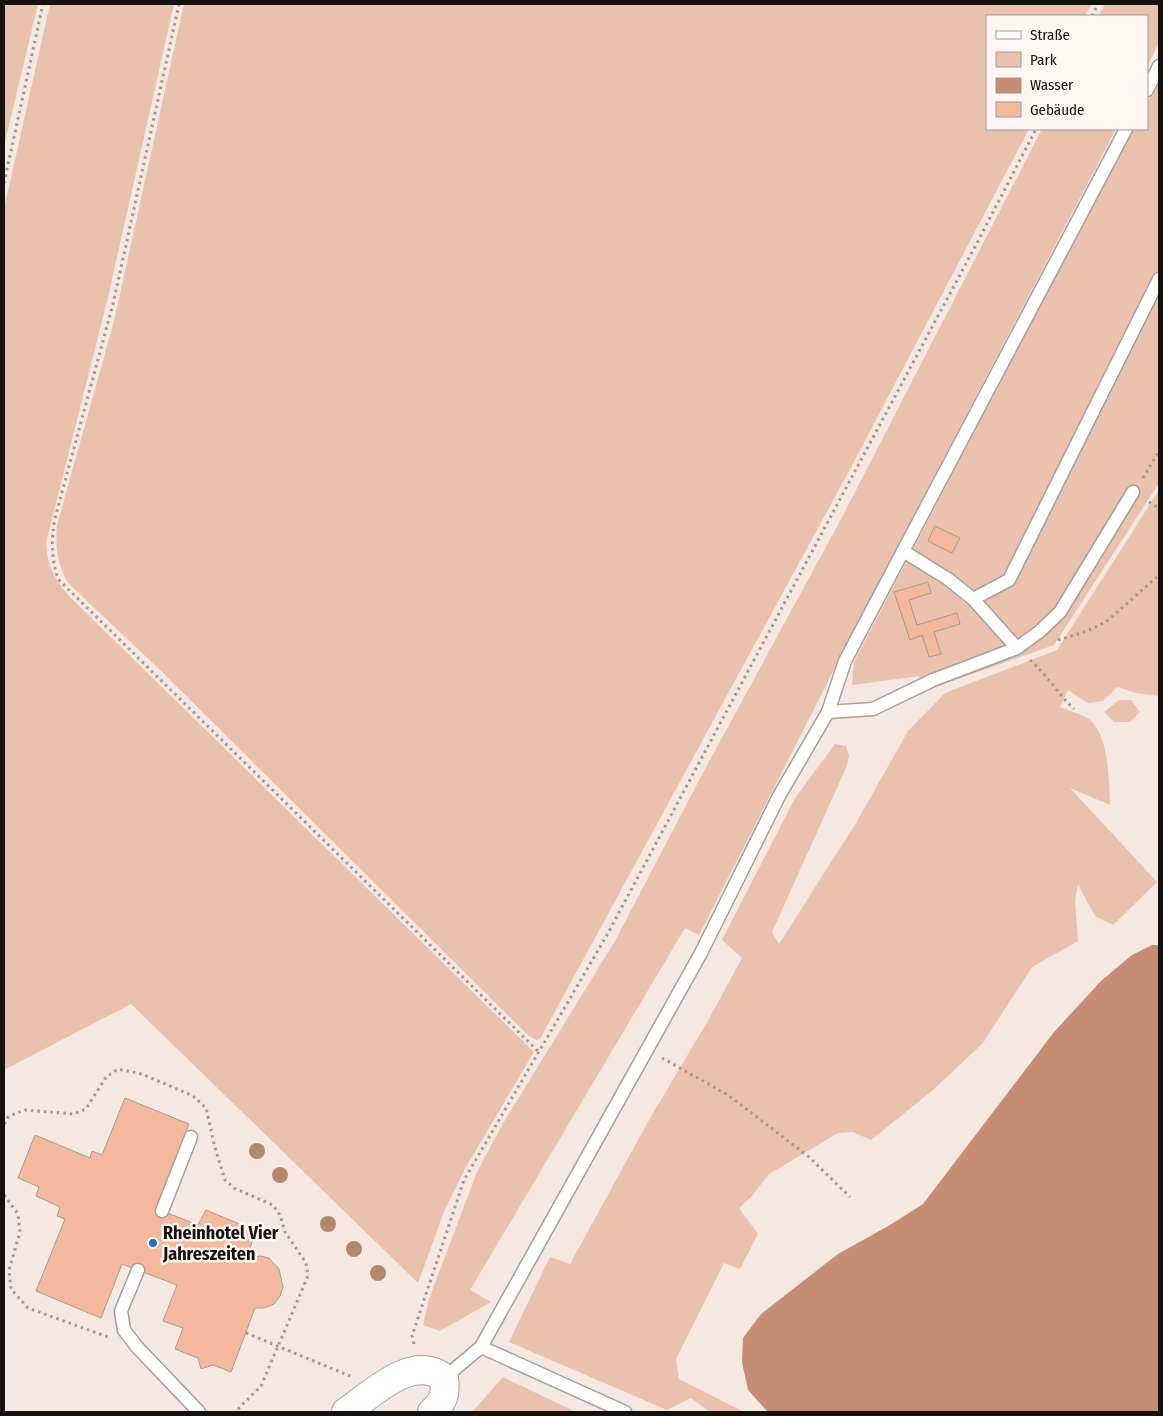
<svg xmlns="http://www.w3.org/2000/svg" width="1163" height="1416" font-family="'Fira Sans Condensed',sans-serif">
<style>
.green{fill:#e9c1ad}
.water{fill:#c58d71}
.building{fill:#f4b99c;stroke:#a79b96}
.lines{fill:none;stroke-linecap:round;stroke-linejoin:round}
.service-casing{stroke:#aa9e98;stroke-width:15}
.tertiary-casing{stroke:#aa9e98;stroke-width:30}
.path{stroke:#a19892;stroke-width:3;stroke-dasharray:2.5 4;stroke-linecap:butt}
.service{stroke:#fff;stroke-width:12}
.tertiary{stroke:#fff;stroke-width:28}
.tree{fill:#b3886c}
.poi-dot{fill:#1b6dd7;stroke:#fef6f2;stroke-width:2}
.labels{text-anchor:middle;stroke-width:5;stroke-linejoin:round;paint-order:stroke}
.poi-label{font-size:18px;font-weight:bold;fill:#15110f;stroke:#fef6f2;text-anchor:start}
</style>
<rect width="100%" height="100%" fill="#f4e8e1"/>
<g class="green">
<polygon points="4,4 38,4 4,146"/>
<path d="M50 4H174L108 297 46 543C47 565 54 578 68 595L534 1052 466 1167 445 1209 418 1283 131 1004 4 1070V209Z"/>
<path d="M184 4H1092L1085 16H987V129H1029L848 473 540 1039 536 1040 529 1036 158 668 68 583C57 563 55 547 57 525L114 321Z"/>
<polygon points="1105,4 1159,4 1159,42 1147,67 1147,16 1099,16"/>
<polygon points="1159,79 1159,483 1054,645 924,691 919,676 852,685 854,662 1133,129 1147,129 1147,103"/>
<polygon points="1042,129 1116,129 872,595 699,935 685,928 470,1290 491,1302 440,1331 423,1325 429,1299 477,1172 502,1125 615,941 705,769 839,523"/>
<path d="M1159 490V696L1136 693 1117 687 1103 701 1088 703 1068 690 1060 707C1069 711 1081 714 1089 719 1109 734 1109 782 1110 805L1070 788 1157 882 1113 925 1095 916 1078 885 1075 900 1078 941 1032 967 983 1043 933 1090 871 1140 853 1132 838 1133 769 1174 752 1196 739 1208 758 1234 740 1269 724 1263 676 1359 679 1379 744 1412H710L691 1398 667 1410 509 1342 550 1257 570 1264 649 1120 709 1019 742 958 722 940 795 798 835 744 846 746 849 756 846 768 772 932 779 944 856 823 908 731 945 693 1057 650Z"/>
<polygon points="1119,700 1131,700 1140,712 1130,722 1114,722 1104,712"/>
<polygon points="503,1377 576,1412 472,1412"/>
</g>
<polygon class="water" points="1152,945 1159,945 1159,1412 767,1411 748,1390 742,1362 743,1338 761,1314 838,1254 890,1225 923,1204 1054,1032 1101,981 1132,955"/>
<g class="building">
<polygon points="935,526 960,538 952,553 928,541"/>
<polygon points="928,582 931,593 909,600 917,625 957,613 960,624 934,632 941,654 929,657 922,635 910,640 894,592"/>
<polygon points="125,1098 189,1124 157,1209 198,1225 206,1210 256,1231 246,1259 260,1256 269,1258 279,1269 283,1287 280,1296 274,1304 264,1308 255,1308 231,1372 213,1365 201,1369 198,1358 175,1349 183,1328 163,1321 177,1285 122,1264 101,1318 36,1291 65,1219 57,1216 60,1207 36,1196 39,1187 18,1178 35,1135 90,1158 92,1151 102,1155"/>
</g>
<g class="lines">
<g class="service-casing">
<g id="service">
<polyline points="1147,90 1159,66"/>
<polyline points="973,599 1009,580 1159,279"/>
<polyline points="1017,648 1039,632 1060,612 1133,492"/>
<polyline points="828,712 873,709 933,680 1017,648 973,599 948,579 903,551"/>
<polyline points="162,1211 191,1137"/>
<polyline points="138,1270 121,1311 124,1330 137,1347 199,1412"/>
<polyline points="481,1347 701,953 779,796 828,712 845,661 1126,129"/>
<polyline points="444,1378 481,1347 625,1412"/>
</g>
</g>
<g class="tertiary-casing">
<path id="tertiary" d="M346 1412C372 1394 413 1353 444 1378 446 1393 444 1402 432 1412"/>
</g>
<g class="path">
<path d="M179 4 113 304 55 518C51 541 51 557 58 579L539 1052"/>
<polyline points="1092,16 1098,4"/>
<polyline points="4,183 43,4"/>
<polyline points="1143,478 1159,451"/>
<polyline points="1149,502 1159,508"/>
<polyline points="1058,640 1087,631 1106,622 1159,575"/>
<path d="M1030 660C1047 675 1058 694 1074 709"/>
<polyline points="662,1058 728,1095 809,1157 850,1197"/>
<polyline points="4,1124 9,1116 25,1110 74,1114 86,1109 106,1077 118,1069 142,1074 193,1096 206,1108 215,1148 225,1180 234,1188 273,1205 280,1215 285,1232 306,1263 308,1276 261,1386 235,1412"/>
<polyline points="4,1195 18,1214 20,1232 9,1270 11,1289 28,1308 108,1337"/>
<polyline points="246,1333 350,1376"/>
<polyline points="414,1344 412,1336 464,1180 607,935 977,243 1036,129"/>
</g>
<use href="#service" class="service"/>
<use href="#tertiary" class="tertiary"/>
</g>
<g class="tree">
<circle cx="257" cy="1151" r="8"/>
<circle cx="280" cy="1175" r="8"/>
<circle cx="328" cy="1224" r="8"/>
<circle cx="354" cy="1249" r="8"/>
<circle cx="378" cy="1273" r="8"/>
</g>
<circle class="poi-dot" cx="153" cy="1243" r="5"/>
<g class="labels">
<g class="poi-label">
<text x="163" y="1239">Rheinhotel Vier<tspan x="163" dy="21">Jahreszeiten</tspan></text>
</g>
</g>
<rect width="1163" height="1416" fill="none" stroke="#15110f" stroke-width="10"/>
<rect x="986" y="15" width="162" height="115" fill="#fef6f2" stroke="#a19a97"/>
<rect x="996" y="31" width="25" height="8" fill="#ffffff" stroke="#a19a97"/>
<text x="1030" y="40" font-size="15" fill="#15110f">Straße</text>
<rect x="996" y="52" width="25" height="15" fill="#e9c1ad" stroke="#a19a97"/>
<text x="1030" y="65" font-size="15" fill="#15110f">Park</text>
<rect x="996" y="78" width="25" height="15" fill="#c58d71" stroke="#a19a97"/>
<text x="1030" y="90" font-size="15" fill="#15110f">Wasser</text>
<rect x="996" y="102" width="25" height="15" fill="#f4b99c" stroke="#a19a97"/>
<text x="1030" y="115" font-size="15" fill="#15110f">Gebäude</text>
</svg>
